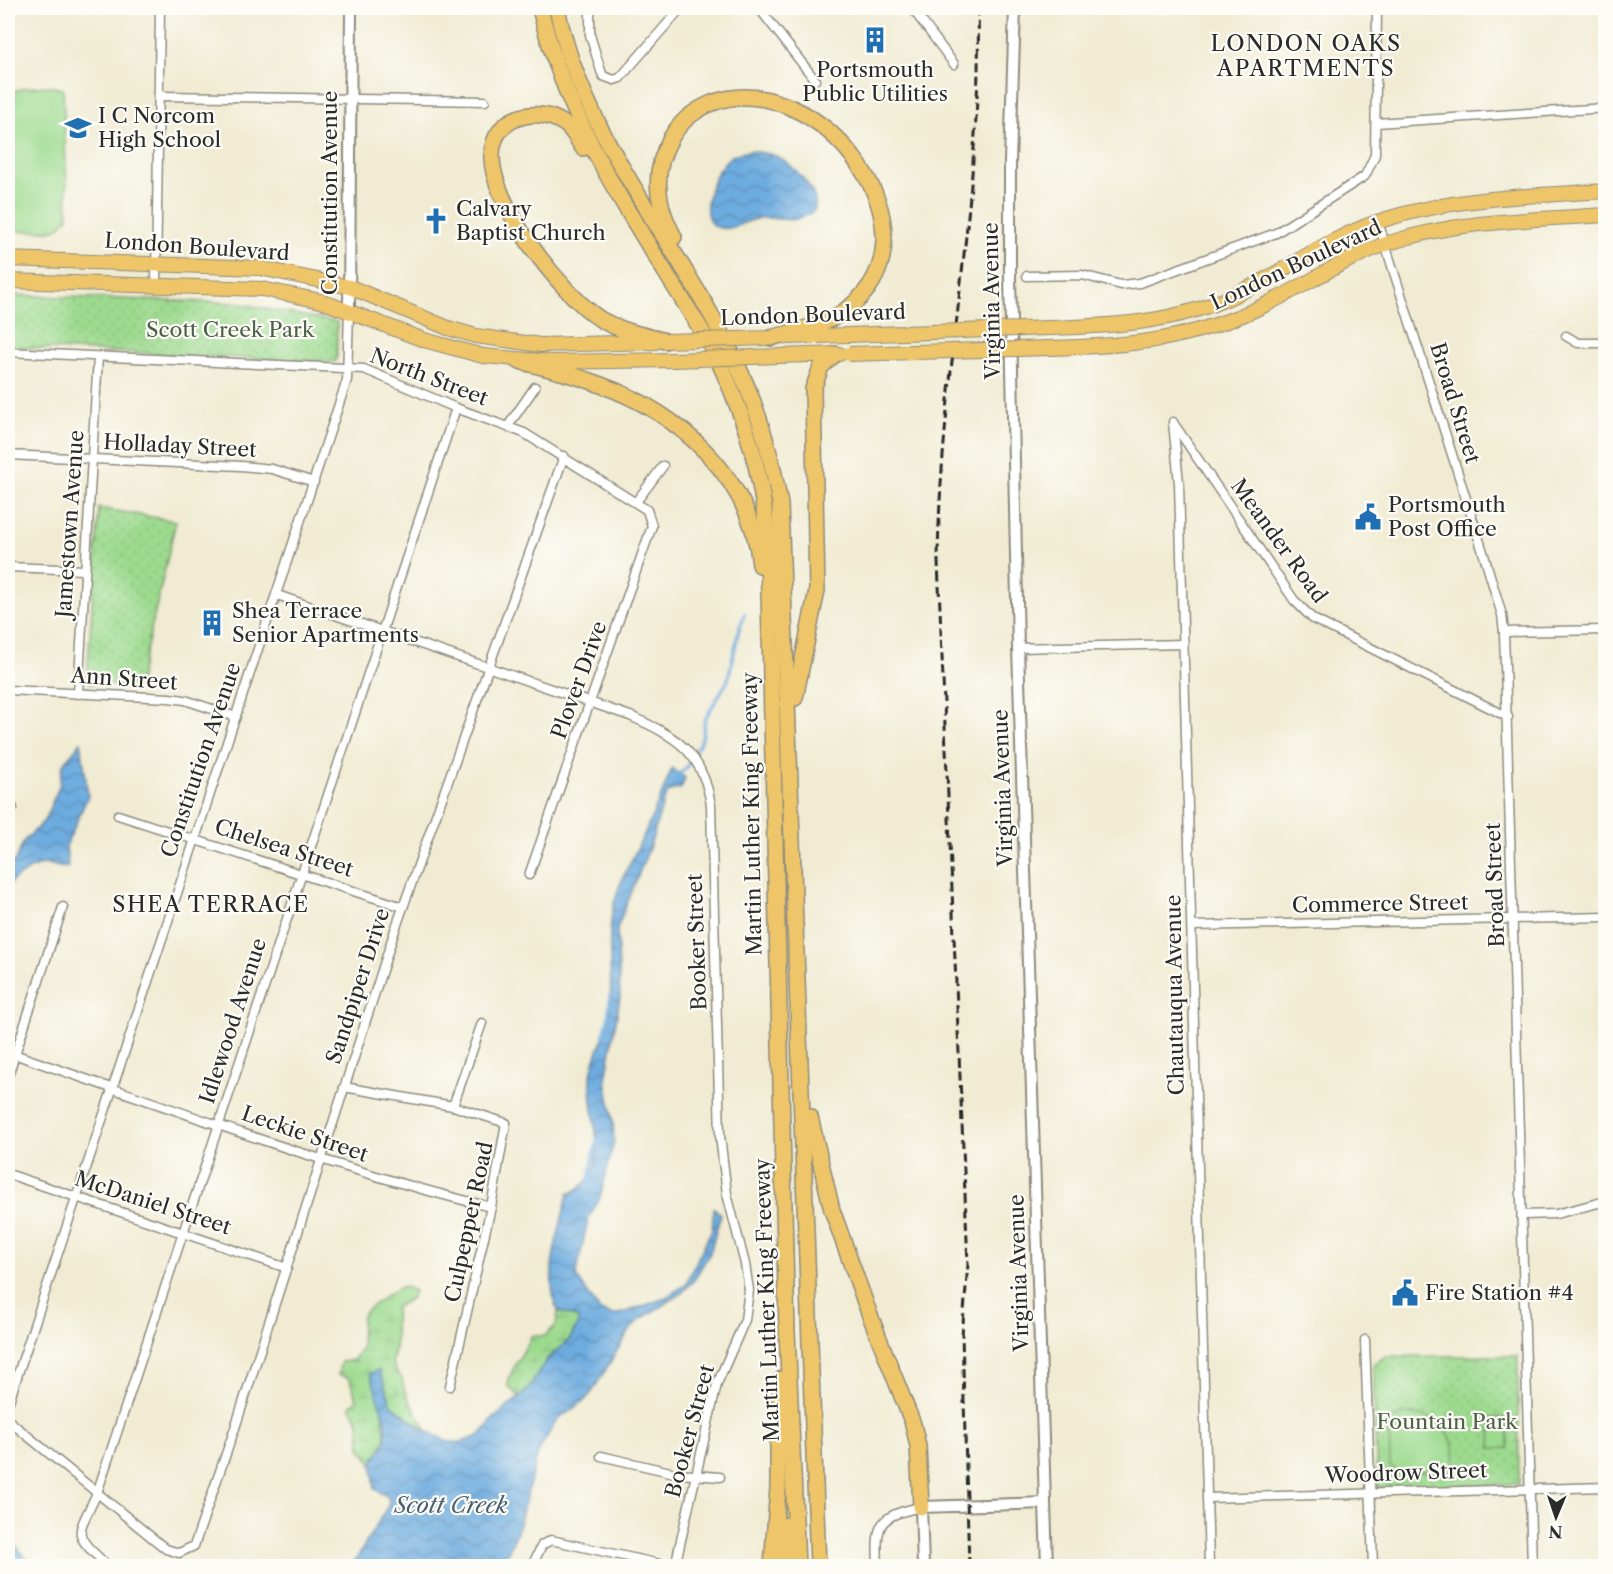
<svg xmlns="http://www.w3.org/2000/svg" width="1613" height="1574" font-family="'Libre Caslon Text',serif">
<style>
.green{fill:url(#green-dots);stroke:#64825c;stroke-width:1.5}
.wetland{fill:url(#wetland-marsh);stroke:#64825c;stroke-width:1.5}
.pitch{fill:#9cda8e;stroke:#64825c;stroke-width:1.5}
.water{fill:url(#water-waves);stroke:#4c6c85;stroke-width:1.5}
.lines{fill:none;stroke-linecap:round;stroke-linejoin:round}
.stream{stroke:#6dacdf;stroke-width:3}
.minor-casing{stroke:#8e8b7e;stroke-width:11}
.tertiary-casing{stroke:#8e8b7e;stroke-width:14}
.primary-casing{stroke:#8e8b7e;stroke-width:16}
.motorway-casing{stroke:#8e8b7e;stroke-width:18}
.minor{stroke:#fff;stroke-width:8}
.tertiary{stroke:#fff;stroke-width:10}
.primary{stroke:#eec569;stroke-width:14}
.motorway{stroke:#eec569;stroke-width:15}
.rail{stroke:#2b2b2b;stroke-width:3;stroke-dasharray:9 4.5;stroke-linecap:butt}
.primary-bridge-casing{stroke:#8e8b7e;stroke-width:16;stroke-linecap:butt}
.primary-bridge{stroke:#eec569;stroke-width:14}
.labels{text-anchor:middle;stroke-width:4.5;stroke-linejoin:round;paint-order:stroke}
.poi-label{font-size:21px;fill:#2b2b2b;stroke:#fdfcf7;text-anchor:start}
.street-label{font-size:21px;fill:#2b2b2b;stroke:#fdfcf7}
.park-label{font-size:21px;fill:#4d6049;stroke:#fdfcf7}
.neighbourhood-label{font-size:22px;letter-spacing:1.5px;fill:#2b2b2b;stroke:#fdfcf7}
.water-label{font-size:22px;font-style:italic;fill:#455f73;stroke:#fdfcf7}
</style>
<defs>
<pattern id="green-dots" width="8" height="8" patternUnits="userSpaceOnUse" patternTransform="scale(1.5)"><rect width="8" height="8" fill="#9cda8e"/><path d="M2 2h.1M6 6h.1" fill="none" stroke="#87bb7b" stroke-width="1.8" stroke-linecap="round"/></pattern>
<pattern id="wetland-marsh" width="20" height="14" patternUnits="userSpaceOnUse" patternTransform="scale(1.5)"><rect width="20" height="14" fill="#9cda8e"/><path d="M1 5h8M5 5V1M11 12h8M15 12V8" fill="none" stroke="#87bb7b"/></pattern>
<pattern id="water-waves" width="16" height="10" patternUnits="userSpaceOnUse" patternTransform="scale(1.5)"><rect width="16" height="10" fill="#6dacdf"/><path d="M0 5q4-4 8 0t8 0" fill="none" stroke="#5a8cb5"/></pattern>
</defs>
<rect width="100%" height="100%" fill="#fdfcf7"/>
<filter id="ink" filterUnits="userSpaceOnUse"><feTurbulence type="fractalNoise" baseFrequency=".0167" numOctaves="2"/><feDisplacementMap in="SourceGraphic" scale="12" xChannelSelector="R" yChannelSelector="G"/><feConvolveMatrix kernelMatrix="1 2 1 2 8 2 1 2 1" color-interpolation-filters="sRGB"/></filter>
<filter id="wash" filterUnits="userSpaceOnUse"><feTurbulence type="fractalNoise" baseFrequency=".008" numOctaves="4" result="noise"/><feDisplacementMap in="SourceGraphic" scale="24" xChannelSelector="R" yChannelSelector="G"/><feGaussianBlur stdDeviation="1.35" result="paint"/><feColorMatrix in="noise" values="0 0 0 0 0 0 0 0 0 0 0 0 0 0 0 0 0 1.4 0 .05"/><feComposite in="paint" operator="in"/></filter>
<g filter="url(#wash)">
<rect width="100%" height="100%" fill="#f0ebd2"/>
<g class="green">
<polygon points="8,295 236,303 337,322 337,357 335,362 8,347"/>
<polygon points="99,508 176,521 138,686 90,684 87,676"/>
<polygon points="1386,1356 1518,1356 1519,1484 1377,1488 1373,1365"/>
</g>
<g class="wetland">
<path d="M404 1286 414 1291 410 1299 396 1307C393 1326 399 1343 392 1361L396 1372 402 1378C404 1398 418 1412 427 1431L392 1405 379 1370 371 1373 381 1403 386 1441 372 1463 360 1448 359 1422 350 1406 357 1400 349 1378 338 1374 341 1362 354 1360 361 1348 362 1315C368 1308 397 1287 404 1286Z"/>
<path d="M558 1311 578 1318V1323L570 1339 546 1360 539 1375 520 1398 508 1386C509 1368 525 1354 531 1336H545L556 1325Z"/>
</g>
<g class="pitch">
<polygon points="47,86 63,89 68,218 57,229 50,231 8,231 8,93 24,88"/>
<path d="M1406 1414C1443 1416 1458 1434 1454 1471L1397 1472 1390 1466 1389 1420Z"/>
<polygon points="1492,1418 1508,1418 1508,1448 1491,1448"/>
</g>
<g class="water">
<path d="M752 151C760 153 769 153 776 156 792 163 822 193 814 211 792 226 784 217 761 218 748 219 733 231 720 228 691 222 716 162 734 155 739 152 747 152 752 151Z"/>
<path d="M81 742 88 796 66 846 68 867C60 870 54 863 45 864 33 866 15 877 8 886V866L15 861 24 841 44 821 59 787 63 764Z"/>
<path d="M672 768 685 778 681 788 670 791 665 797 650 846 617 928 620 997 606 1079 613 1121 614 1142 600 1198 588 1219 576 1276 600 1311 613 1315 623 1313 663 1299 685 1285 712 1229 714 1208 721 1214 710 1253 694 1280 681 1294 638 1321 630 1330 592 1392 584 1401 556 1421 538 1453 517 1532 502 1566H352L389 1504 388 1497 375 1489 372 1463 386 1441V1423L370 1373 379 1370 392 1405 421 1428 449 1442H461L479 1436 494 1418 528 1390 546 1360 570 1339 578 1323V1318L558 1311C542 1275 560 1230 568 1194 618 1173 587 1116 591 1075 594 1052 609 1033 610 1010 613 969 604 933 617 893 622 877 631 862 638 847 650 822 662 794 672 768Z"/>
<polygon points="8,1537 30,1562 29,1566 8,1566"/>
</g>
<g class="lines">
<g class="stream">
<polyline points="696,749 702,739 705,719 728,680 739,629 745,613"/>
<polyline points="679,775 689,764"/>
<polyline points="603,1037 608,1019 610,997"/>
<polyline points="589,1179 597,1139"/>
</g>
</g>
</g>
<g filter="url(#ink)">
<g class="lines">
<g class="minor-casing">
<g id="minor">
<polyline points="590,8 590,35 601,71 603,76 614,80 620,78 681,8"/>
<polyline points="759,8 815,80"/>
<polyline points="912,8 954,64"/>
<polyline points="159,96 485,101"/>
<polyline points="1376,123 1606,108"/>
<polyline points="1378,222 1483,552 1502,615 1504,632 1532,1566"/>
<polyline points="1027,276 1082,275 1121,285 1140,283 1276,233 1365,176 1375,155 1377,8"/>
<polyline points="156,284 160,8"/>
<polyline points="1566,336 1578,343 1606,343"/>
<polyline points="8,352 364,369 456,408 524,433 647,510 652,526 529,875"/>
<polyline points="1173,422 1179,483 1209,1566"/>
<polyline points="1174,424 1294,600 1313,619 1508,717"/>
<polyline points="508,426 535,387"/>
<polyline points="8,455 241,466 272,469 314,482"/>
<polyline points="636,502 663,466"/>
<polyline points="8,567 85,570"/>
<path d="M277 595 630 716C676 736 703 752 711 805L720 1136 727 1194 745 1264 749 1290 745 1320 717 1384 675 1566"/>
<polyline points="1504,632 1606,630"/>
<polyline points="1018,648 1184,644"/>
<polyline points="8,690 169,698 185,700 236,717"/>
<polyline points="78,694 98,357"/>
<polyline points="8,808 13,808"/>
<polyline points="118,815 403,907"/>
<polyline points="1192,926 1606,917"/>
<path d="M8 1052C168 1107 326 1167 491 1207"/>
<polyline points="8,1076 63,907"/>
<polyline points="344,1087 453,1106 506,1123 491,1207 450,1386"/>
<polyline points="453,1106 482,1023"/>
<polyline points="8,1174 287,1268"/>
<polyline points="1523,1215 1556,1214 1606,1201"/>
<polyline points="1365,1340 1373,1566"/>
<polyline points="8,1404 347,380 349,310"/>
<polyline points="8,1420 166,1549 179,1553 194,1546 235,1428 395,930 564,456"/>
<polyline points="601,1456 679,1474 720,1477"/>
<polyline points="1207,1498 1606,1487"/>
<path d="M108 1566C70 1531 77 1537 97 1493L456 408"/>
<polyline points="532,1566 542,1545 551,1540 669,1566"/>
<path d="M878 1566C876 1524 877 1516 921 1507"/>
</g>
</g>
<g class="tertiary-casing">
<g id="tertiary">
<polyline points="1015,8 1010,162 1010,277 1018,648 1047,1566"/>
<polyline points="349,310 351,8"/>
<polyline points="923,1566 921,1507 1045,1503"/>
</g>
</g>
<g class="primary-casing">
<g id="primary">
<polyline points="8,259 260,268 350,287 448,328 476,336 540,345 656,342"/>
<polyline points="8,281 262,289 321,301 424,340 483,356 550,362 674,360"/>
<path d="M1049 328C1113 326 1176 323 1235 295 1284 272 1325 240 1377 222 1451 197 1528 196 1606 191"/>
<polyline points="787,337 848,335"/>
<path d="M1049 348C1131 346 1191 341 1267 304 1308 284 1345 258 1389 243 1458 220 1533 220 1606 215"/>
<polyline points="778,356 839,354"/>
</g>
</g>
<g class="motorway-casing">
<g id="motorway">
<path d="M540 8C569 135 648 240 714 351 746 418 765 479 768 554L787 1331 797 1566"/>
<path d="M557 8C584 144 685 249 741 373 760 414 772 459 780 504L818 1566"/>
<path d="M583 148C577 139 572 128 563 123 535 105 493 117 492 155 490 202 561 294 600 319 620 331 643 335 665 341"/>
<path d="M674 237C656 205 652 171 671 138 680 122 695 110 712 103 818 63 953 237 843 312 822 326 796 331 771 338"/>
<path d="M516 360C544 368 573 374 601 385 679 413 752 478 760 565"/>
<polyline points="795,698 817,590 813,389 821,367 835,354"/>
<polyline points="810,1117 832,1210 869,1313 913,1424 918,1446 921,1507"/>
<polyline points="772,1566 778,1488 778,1416 782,1379"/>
<polyline points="784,1566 787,1525"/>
</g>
</g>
<use href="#minor" class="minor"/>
<use href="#tertiary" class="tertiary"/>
<use href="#primary" class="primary"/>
<use href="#motorway" class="motorway"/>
<path class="rail" d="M969 1566 962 1335 968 1264 938 562C940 376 983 193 978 8"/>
<g class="primary-bridge-casing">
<g id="primary-bridge">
<polyline points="848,335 1049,328"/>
<polyline points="665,341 771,338"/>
<polyline points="849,354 1049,348"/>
<polyline points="674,360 778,356"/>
</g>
</g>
<use href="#primary-bridge" class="primary-bridge"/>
</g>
</g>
<defs>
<g id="building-bare" transform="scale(2.07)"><path d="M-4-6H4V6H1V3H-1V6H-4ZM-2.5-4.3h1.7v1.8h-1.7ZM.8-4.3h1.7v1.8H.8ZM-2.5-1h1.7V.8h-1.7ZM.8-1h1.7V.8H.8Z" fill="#1f6fb2" stroke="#fdfcf7" stroke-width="2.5" paint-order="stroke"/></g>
<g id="school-bare" transform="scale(2.07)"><path d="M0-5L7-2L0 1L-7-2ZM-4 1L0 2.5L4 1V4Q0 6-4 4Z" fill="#1f6fb2" stroke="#fdfcf7" stroke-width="2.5" paint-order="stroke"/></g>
<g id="church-bare" transform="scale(2.07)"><path d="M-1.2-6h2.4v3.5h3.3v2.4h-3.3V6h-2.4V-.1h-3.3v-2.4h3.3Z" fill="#1f6fb2" stroke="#fdfcf7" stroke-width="2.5" paint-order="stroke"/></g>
<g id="civic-bare" transform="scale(2.07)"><path d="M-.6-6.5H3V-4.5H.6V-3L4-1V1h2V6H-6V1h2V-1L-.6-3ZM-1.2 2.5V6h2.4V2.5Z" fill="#1f6fb2" stroke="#fdfcf7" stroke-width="2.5" paint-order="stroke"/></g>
</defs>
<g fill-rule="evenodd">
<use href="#building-bare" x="875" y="40"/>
<use href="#school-bare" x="78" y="128"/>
<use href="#church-bare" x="436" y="221"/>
<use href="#civic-bare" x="1368" y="517"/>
<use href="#building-bare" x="212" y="623"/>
<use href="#civic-bare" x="1405" y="1293"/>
</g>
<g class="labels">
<g class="poi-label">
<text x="875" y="77" text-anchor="middle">Portsmouth<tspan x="875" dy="24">Public Utilities</tspan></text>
<text x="98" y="123">I C Norcom<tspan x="98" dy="24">High School</tspan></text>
<text x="456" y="216">Calvary<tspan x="456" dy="24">Baptist Church</tspan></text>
<text x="1388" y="512">Portsmouth<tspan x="1388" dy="24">Post Office</tspan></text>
<text x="232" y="618">Shea Terrace<tspan x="232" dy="24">Senior Apartments</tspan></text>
<text x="1425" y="1300">Fire Station #4</text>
</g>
<g class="street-label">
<text transform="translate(330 193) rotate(-90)" y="7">Constitution Avenue</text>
<text transform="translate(197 247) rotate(4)" y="7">London Boulevard</text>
<text transform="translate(1296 265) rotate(-25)" y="7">London Boulevard</text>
<text transform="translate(992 301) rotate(-91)" y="7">Virginia Avenue</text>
<text transform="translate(813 315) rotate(-2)" y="7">London Boulevard</text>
<text transform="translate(429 377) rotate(21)" y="7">North Street</text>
<text transform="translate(1455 403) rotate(73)" y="7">Broad Street</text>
<text transform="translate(180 446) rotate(3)" y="7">Holladay Street</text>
<text transform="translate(70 524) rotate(-86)" y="7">Jamestown Avenue</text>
<text transform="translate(1279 541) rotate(54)" y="7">Meander Road</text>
<text transform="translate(124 679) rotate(4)" y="7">Ann Street</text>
<text transform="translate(579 680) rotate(-70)" y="7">Plover Drive</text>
<text transform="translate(201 760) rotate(-71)" y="7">Constitution Avenue</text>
<text transform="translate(1003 788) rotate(-92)" y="7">Virginia Avenue</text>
<text transform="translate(752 814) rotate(-91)" y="7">Martin Luther King Freeway</text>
<text transform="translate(284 848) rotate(18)" y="7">Chelsea Street</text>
<text transform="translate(1495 885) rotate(-92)" y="7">Broad Street</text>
<text transform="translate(1380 904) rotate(-1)" y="7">Commerce Street</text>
<text transform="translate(697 942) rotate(-92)" y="7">Booker Street</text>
<text transform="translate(358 986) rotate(-72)" y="7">Sandpiper Drive</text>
<text transform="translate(1175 995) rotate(-91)" y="7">Chautauqua Avenue</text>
<text transform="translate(233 1021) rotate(-72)" y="7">Idlewood Avenue</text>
<text transform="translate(305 1134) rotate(19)" y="7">Leckie Street</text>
<text transform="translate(153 1203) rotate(18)" y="7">McDaniel Street</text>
<text transform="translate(469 1222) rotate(-78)" y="7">Culpepper Road</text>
<text transform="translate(1019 1273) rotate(-92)" y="7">Virginia Avenue</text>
<text transform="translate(767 1300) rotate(-92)" y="7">Martin Luther King Freeway</text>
<text transform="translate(690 1431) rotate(-75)" y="7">Booker Street</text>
<text transform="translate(1406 1473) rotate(-2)" y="7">Woodrow Street</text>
</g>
<g class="park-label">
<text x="230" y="337">Scott Creek Park</text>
<text x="1447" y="1429">Fountain Park</text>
</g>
<g class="neighbourhood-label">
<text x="1306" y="51">LONDON OAKS<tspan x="1306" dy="25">APARTMENTS</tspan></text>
<text x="211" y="912">SHEA TERRACE</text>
</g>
<g class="water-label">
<text x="451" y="1513">Scott Creek</text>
</g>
</g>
<rect width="1613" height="1574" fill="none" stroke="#fdfcf7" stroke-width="30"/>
<g transform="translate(1556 1517) rotate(182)" stroke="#fdfcf7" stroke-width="4.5" paint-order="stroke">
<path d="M0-4.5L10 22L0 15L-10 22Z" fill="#2b2b2b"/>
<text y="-9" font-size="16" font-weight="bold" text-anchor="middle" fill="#2b2b2b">N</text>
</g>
</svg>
